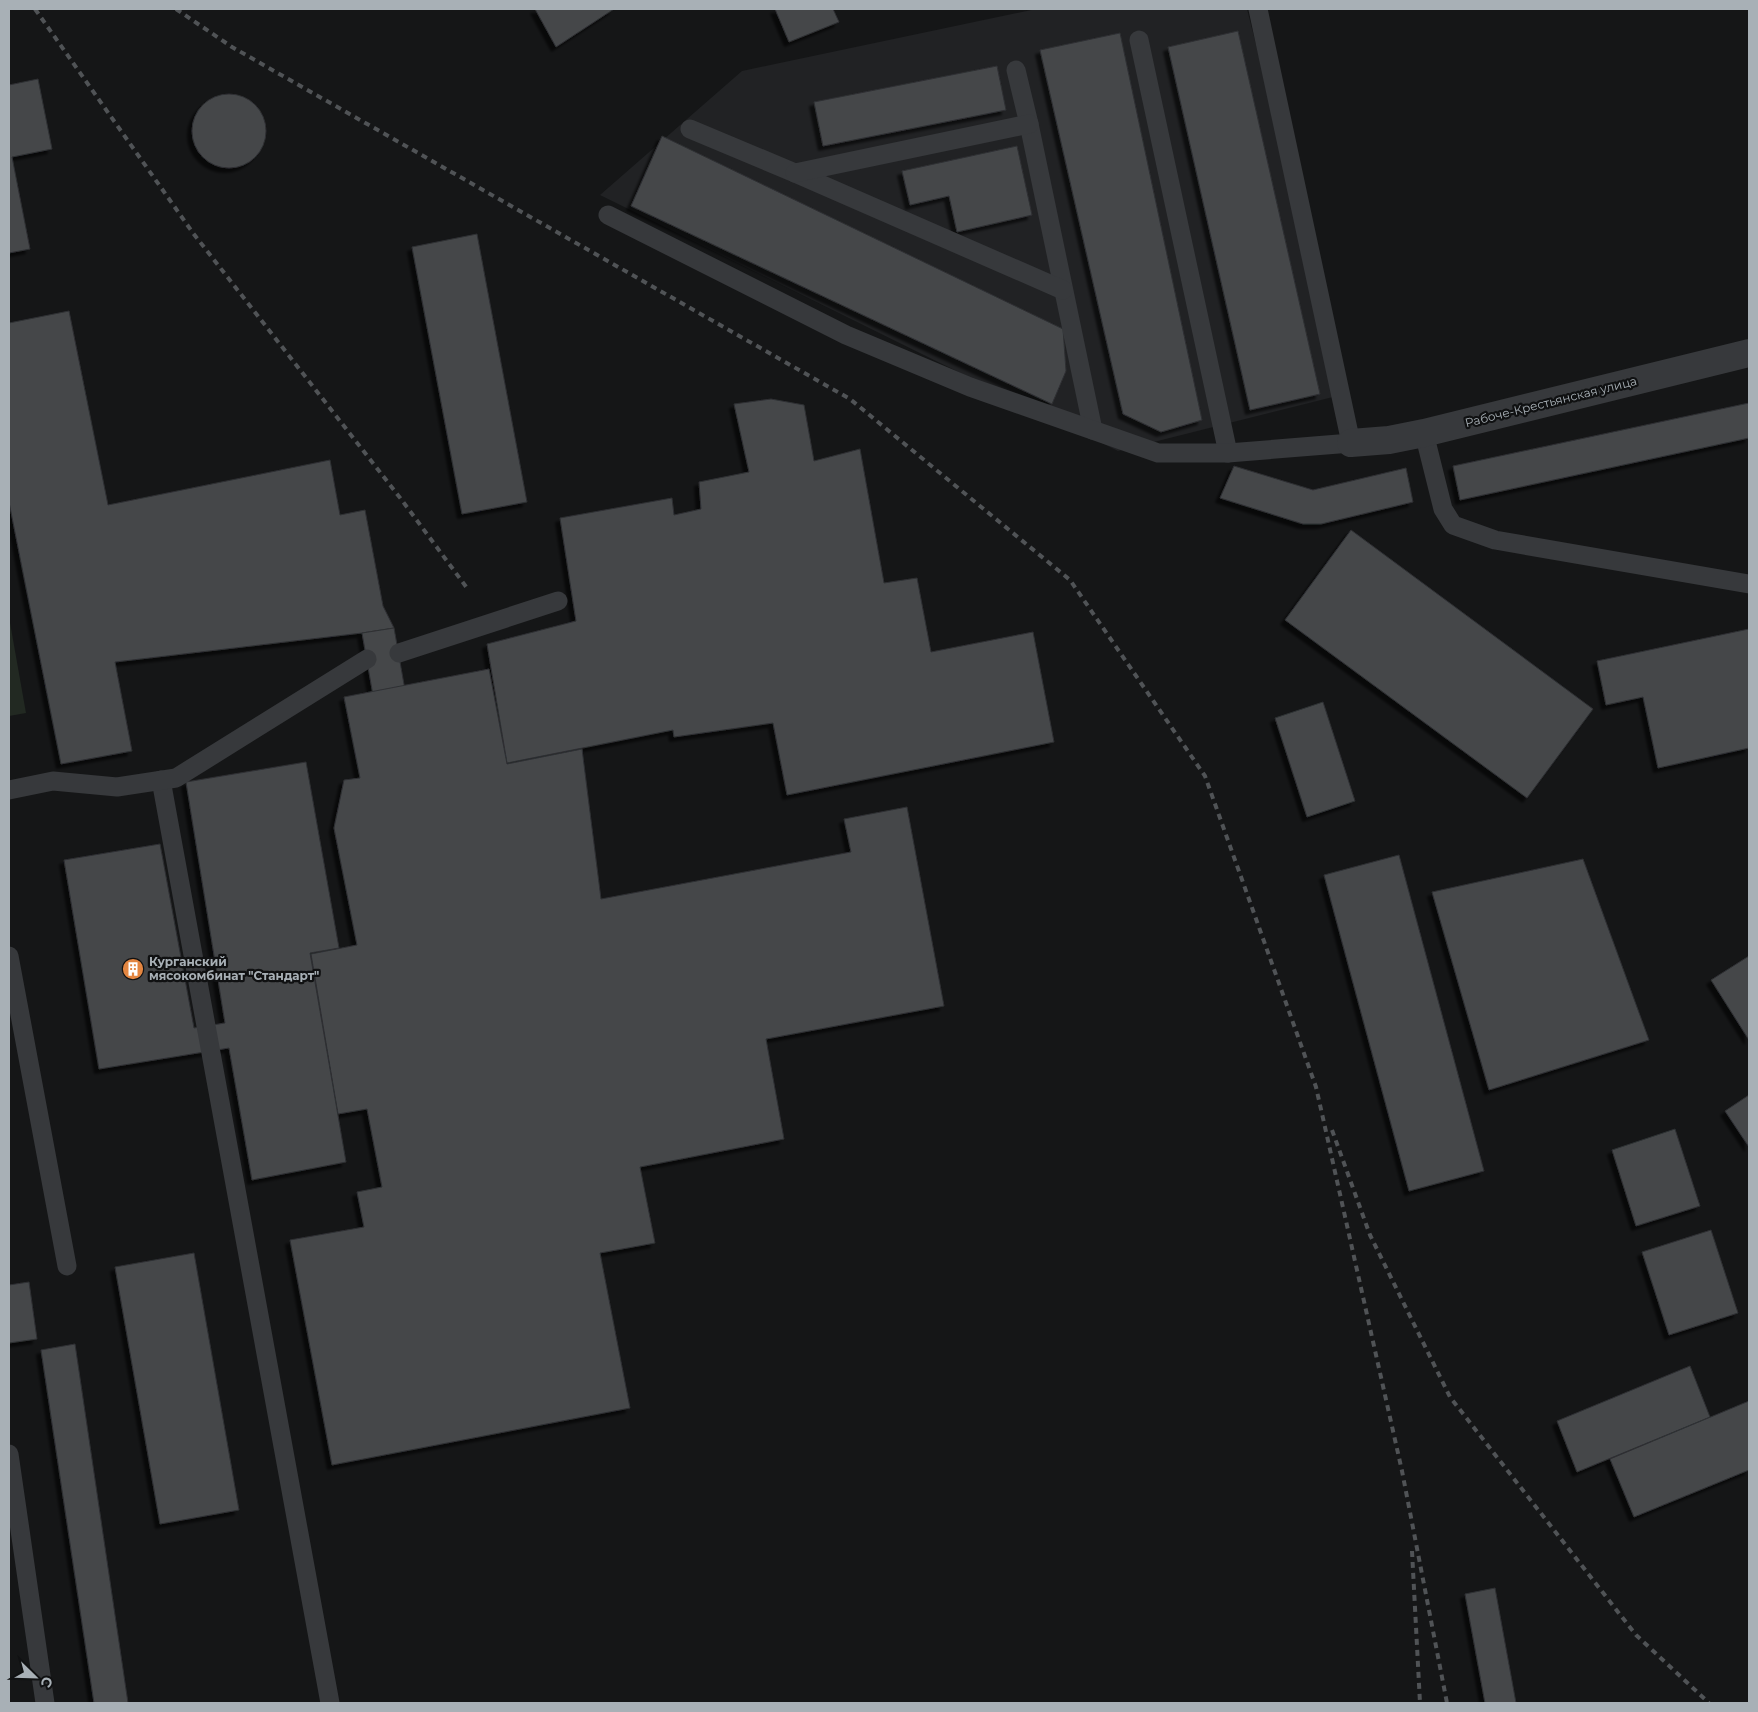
<svg xmlns="http://www.w3.org/2000/svg" width="1758" height="1712" font-family="Montserrat,sans-serif">
<style>
.built{fill:#212224}
.green{fill:#222922}
.building{fill:#44474a;stroke:#2f3033;filter:url(#shadow)}
.lines{fill:none;stroke-linecap:round;stroke-linejoin:round}
.service{stroke:#37393c;stroke-width:19}
.minor{stroke:#37393c;stroke-width:28}
.rail{stroke:#505356;stroke-width:4;stroke-dasharray:6 5;stroke-linecap:butt}
.labels{text-anchor:middle;stroke-width:4.5;stroke-linejoin:round;paint-order:stroke}
.street-label{font-size:12px;fill:#a8b0b6;stroke:#101112}
.poi-label{font-size:12px;font-weight:bold;fill:#a8b0b6;stroke:#101112;text-anchor:start}
</style>
<defs>
<filter id="shadow"><feDropShadow dx="-4.5" dy="4.5" stdDeviation="1" flood-color="#0009"/></filter>
</defs>
<rect width="100%" height="100%" fill="#151617"/>
<polygon class="built" points="1036,9 1247,9 1345,394 1118,451 600,195 742,71"/>
<polygon class="green" points="9,617 26,713 9,716"/>
<g class="building">
<polygon points="535,9 614,9 556,47"/>
<polygon points="775,9 833,9 839,22 789,42"/>
<polygon points="1238,31 1320,394 1250,410 1168,47"/>
<polygon points="1120,33 1202,420 1161,432 1123,414 1040,50"/>
<polygon points="997,66 1006,110 823,146 814,102"/>
<polygon points="38,79 52,149 12,157 30,249 9,253 9,85"/>
<circle cx="229" cy="131" r="37"/>
<polygon points="662,136 1063,329 1066,371 1052,404 631,206"/>
<polygon points="1017,146 1032,215 957,232 949,196 910,205 902,171"/>
<polygon points="477,234 527,502 462,514 412,247"/>
<polygon points="69,311 108,505 330,460 340,515 365,510 383,606 394,628 362,633 115,662 132,751 61,764 9,502 9,323"/>
<polygon points="771,399 804,405 814,461 860,449 884,583 917,578 931,652 1033,632 1054,742 787,795 773,723 674,737 673,730 507,763 487,644 576,621 560,518 672,498 674,515 701,509 699,482 749,472 734,404"/>
<polygon points="1749,403 1749,438 1460,500 1453,466"/>
<polygon points="1234,466 1313,490 1406,468 1413,502 1321,524 1303,524 1220,498"/>
<polygon points="1351,530 1593,709 1527,798 1285,620"/>
<polygon points="394,628 408,707 376,712 362,633"/>
<polygon points="1749,629 1749,748 1658,768 1643,697 1606,705 1597,661"/>
<polygon points="489,669 507,764 582,749 601,899 851,852 844,819 907,807 944,1006 766,1039 784,1139 640,1167 655,1243 600,1253 630,1408 332,1465 290,1240 364,1227 357,1192 382,1187 367,1109 338,1114 311,954 357,945 334,828 344,780 360,778 344,697"/>
<polygon points="1323,702 1355,801 1307,817 1275,718"/>
<polygon points="306,762 339,948 310,953 346,1162 252,1180 229,1048 99,1069 64,860 160,844 194,1028 225,1023 186,782"/>
<polygon points="1399,855 1484,1171 1409,1191 1324,875"/>
<polygon points="1583,859 1649,1040 1489,1090 1432,892"/>
<polygon points="1749,956 1749,1040 1711,980"/>
<polygon points="1749,1095 1749,1147 1725,1111"/>
<polygon points="1675,1129 1700,1206 1636,1226 1612,1150"/>
<polygon points="1711,1230 1738,1313 1669,1335 1642,1252"/>
<polygon points="194,1253 239,1510 160,1524 115,1267"/>
<polygon points="29,1282 37,1339 9,1343 9,1285"/>
<polygon points="75,1344 128,1703 94,1703 41,1350"/>
<polygon points="1690,1366 1710,1417 1577,1472 1557,1421"/>
<polygon points="1749,1401 1749,1470 1634,1517 1610,1459"/>
<polygon points="1495,1588 1516,1703 1485,1703 1465,1594"/>
</g>
<g class="lines">
<g class="service">
<polyline points="1139,40 1228,453"/>
<polyline points="1016,70 1029,124 1093,430"/>
<polyline points="690,129 795,173 1063,290"/>
<polyline points="795,173 1029,124"/>
<polyline points="608,215 846,335 970,387 1158,453 1228,453 1351,443 1258,9"/>
<polyline points="1424,433 1443,509 1453,525 1495,540 1749,584"/>
<polyline points="399,653 558,601"/>
<polyline points="161,780 330,1703"/>
<polyline points="9,790 53,781 117,787 176,778 367,659"/>
<polyline points="9,956 67,1266"/>
<polyline points="9,1454 45,1703"/>
</g>
<polyline class="minor" points="1351,443 1389,440 1424,433 1749,353"/>
<g class="rail">
<polyline points="35,9 193,233 401,499 467,588"/>
<polyline points="176,9 232,47 850,399 1070,580 1205,776 1316,1087 1402,1471 1447,1703"/>
<polyline points="1332,1130 1370,1235 1450,1397 1636,1635 1709,1703"/>
<polyline points="1412,1551 1420,1703"/>
</g>
</g>
<defs>
<g id="building-disc" transform="scale(1.125)"><circle r="9.5" fill="#e38641" stroke="#101112"/><path d="M-4-6H4V6H1V3H-1V6H-4ZM-2.5-4.3h1.7v1.8h-1.7ZM.8-4.3h1.7v1.8H.8ZM-2.5-1h1.7V.8h-1.7ZM.8-1h1.7V.8H.8Z" fill="#fff"/></g>
</defs>
<g fill-rule="evenodd">
<use href="#building-disc" x="133" y="969"/>
</g>
<g class="labels">
<g class="street-label">
<text transform="translate(1551 402) rotate(-14)" y="4">Рабоче-Крестьянская улица</text>
</g>
<g class="poi-label">
<text x="149" y="966">Курганский<tspan x="149" dy="14">мясокомбинат "Стандарт"</tspan></text>
</g>
</g>
<rect width="1758" height="1712" fill="none" stroke="#a8b0b6" stroke-width="20"/>
<g transform="translate(35 1677) rotate(113)" stroke="#101112" stroke-width="4" paint-order="stroke">
<path d="M0-4L9 19L0 12L-9 19Z" fill="#a8b0b6"/>
<text y="-8" font-size="14" font-weight="bold" text-anchor="middle" fill="#a8b0b6">С</text>
</g>
</svg>
